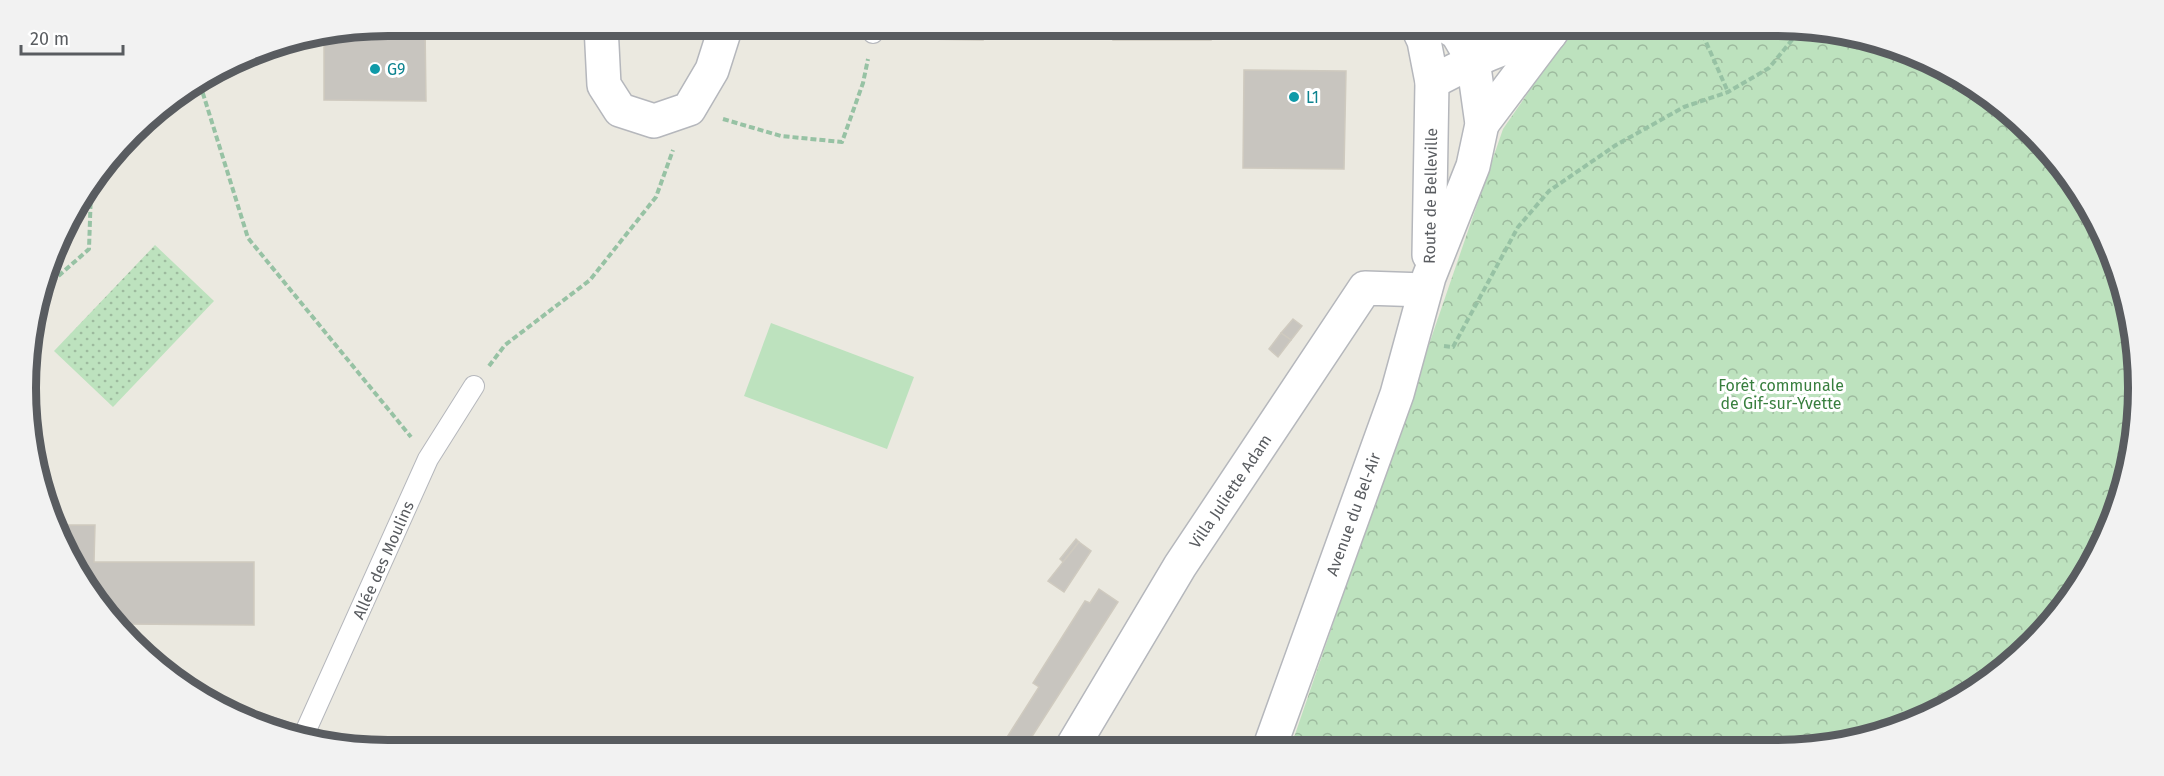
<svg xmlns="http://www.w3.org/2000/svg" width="2164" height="776" font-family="'Fira Sans',sans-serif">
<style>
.forest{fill:url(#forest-crowns)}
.park{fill:url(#park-dots)}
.pitch{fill:#bde2be}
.building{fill:#c8c5bf;stroke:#cfcabf;stroke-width:1.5}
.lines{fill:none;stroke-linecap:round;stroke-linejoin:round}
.service-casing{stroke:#b5b7bc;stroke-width:22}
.minor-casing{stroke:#b5b7bc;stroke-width:36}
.tertiary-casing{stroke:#b5b7bc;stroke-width:36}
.path{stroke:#97c2a4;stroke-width:4;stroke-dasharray:6 3;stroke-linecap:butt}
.service{stroke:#fff;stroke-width:20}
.minor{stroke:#fff;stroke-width:33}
.tertiary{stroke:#fff;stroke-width:33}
.culture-dot{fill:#0f9aa8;stroke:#fff;stroke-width:2}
.labels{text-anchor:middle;stroke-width:6;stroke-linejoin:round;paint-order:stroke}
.culture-label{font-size:16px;fill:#0d838f;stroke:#fff;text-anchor:start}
.street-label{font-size:16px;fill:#595c60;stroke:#fff}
.park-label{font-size:16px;fill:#387f3e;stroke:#fff}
.rim{fill:none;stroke:#595c60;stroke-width:8}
</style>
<defs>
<pattern id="forest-crowns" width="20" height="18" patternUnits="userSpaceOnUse" patternTransform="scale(1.5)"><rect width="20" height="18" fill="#bde2be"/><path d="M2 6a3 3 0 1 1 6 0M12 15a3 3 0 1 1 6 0" fill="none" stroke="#9dba9e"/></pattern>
<pattern id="park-dots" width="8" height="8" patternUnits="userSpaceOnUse" patternTransform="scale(1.5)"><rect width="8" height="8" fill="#bde2be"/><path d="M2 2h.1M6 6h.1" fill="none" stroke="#9dba9e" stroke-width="1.8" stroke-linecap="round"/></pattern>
</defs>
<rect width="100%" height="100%" fill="#ebe9e0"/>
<polygon class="forest" points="1574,26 1776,26 1869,38 1996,100 2090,206 2135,340 2126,481 2090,570 2015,660 1936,713 1824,747 1290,749 1503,129"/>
<polygon class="park" points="155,245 214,301 113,407 54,351"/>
<polygon class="pitch" points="771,323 914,377 887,449 744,396"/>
<g class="building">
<polygon points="388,26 425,26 426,101 324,100 324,38"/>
<polygon points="921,26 983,26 983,40 921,39"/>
<rect x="1113" y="26" width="98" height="14"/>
<polygon points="1244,70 1346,71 1344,169 1243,168"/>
<polygon points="1293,319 1302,326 1291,340 1281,333"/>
<polygon points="1281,333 1291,340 1278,357 1269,349"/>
<polygon points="58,525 95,525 94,562 254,562 254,625 121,624 94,597 94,587 85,587"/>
<polygon points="1076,539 1079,542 1063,562 1060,559"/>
<polygon points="1079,542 1091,551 1064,592 1048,581"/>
<polygon points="1099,589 1118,602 1024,749 1016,749 1004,742 1039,687 1033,683 1085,601 1090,603"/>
</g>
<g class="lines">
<g class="service-casing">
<g id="service">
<polyline points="873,26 873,33"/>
<polyline points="270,727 302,738"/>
<polyline points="302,739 428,459 474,386"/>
</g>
</g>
<g class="minor-casing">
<g id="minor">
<polyline points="596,26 601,26 604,85 620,110 654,121 689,109 712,70 726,26"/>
<path d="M1432 82C1470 62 1508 43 1550 34"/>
<polyline points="1482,124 1555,27"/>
<polyline points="1071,749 1180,566 1365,288 1425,290"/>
</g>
</g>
<g class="tertiary-casing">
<g id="tertiary">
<polyline points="1417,26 1424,41 1432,82 1429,255"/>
<polyline points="1269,749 1397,394 1429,277 1473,166 1482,124 1473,60 1457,33 1446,26"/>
</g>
</g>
<g class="path">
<polyline points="1699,26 1728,92"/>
<polyline points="200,84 248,238 411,437"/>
<polyline points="723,119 781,136 842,142 863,83 868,59"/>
<polyline points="45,288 89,249 91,191"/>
<polyline points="1444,346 1453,347 1518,227 1549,191 1616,145 1684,107 1728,92 1769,68 1801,29"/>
<polyline points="489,366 505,345 590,280 656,197 673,150"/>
</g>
<use href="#service" class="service"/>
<use href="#minor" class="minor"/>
<use href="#tertiary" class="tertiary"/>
</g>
<g class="culture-dot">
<circle cx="375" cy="69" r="6"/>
<circle cx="1294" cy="97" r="6"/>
</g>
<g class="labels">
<g class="culture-label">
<text x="387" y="75">G9</text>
<text x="1306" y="103">L1</text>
</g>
<g class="street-label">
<text transform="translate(1430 196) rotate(-89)" y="6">Route de Belleville</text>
<text transform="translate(1230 491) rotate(-56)" y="6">Villa Juliette Adam</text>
<text transform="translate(1353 514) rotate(-70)" y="6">Avenue du Bel-Air</text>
<text transform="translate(383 560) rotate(-66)" y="6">Allée des Moulins</text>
</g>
<g class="park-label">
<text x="1781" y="391">Forêt communale<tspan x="1781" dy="18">de Gif-sur-Yvette</tspan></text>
</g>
</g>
<path d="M0 0H2164V776H0ZM388 36H1776A352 352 0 0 1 2128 388V388A352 352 0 0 1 1776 740H388A352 352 0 0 1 36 388V388A352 352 0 0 1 388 36Z" fill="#f2f2f2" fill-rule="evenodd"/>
<path class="rim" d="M388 36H1776A352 352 0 0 1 2128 388V388A352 352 0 0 1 1776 740H388A352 352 0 0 1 36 388V388A352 352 0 0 1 388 36Z"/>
<path d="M21 45v9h102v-9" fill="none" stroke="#595c60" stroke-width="3"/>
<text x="30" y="45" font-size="18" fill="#595c60" stroke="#ffffff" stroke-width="4.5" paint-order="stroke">20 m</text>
</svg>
